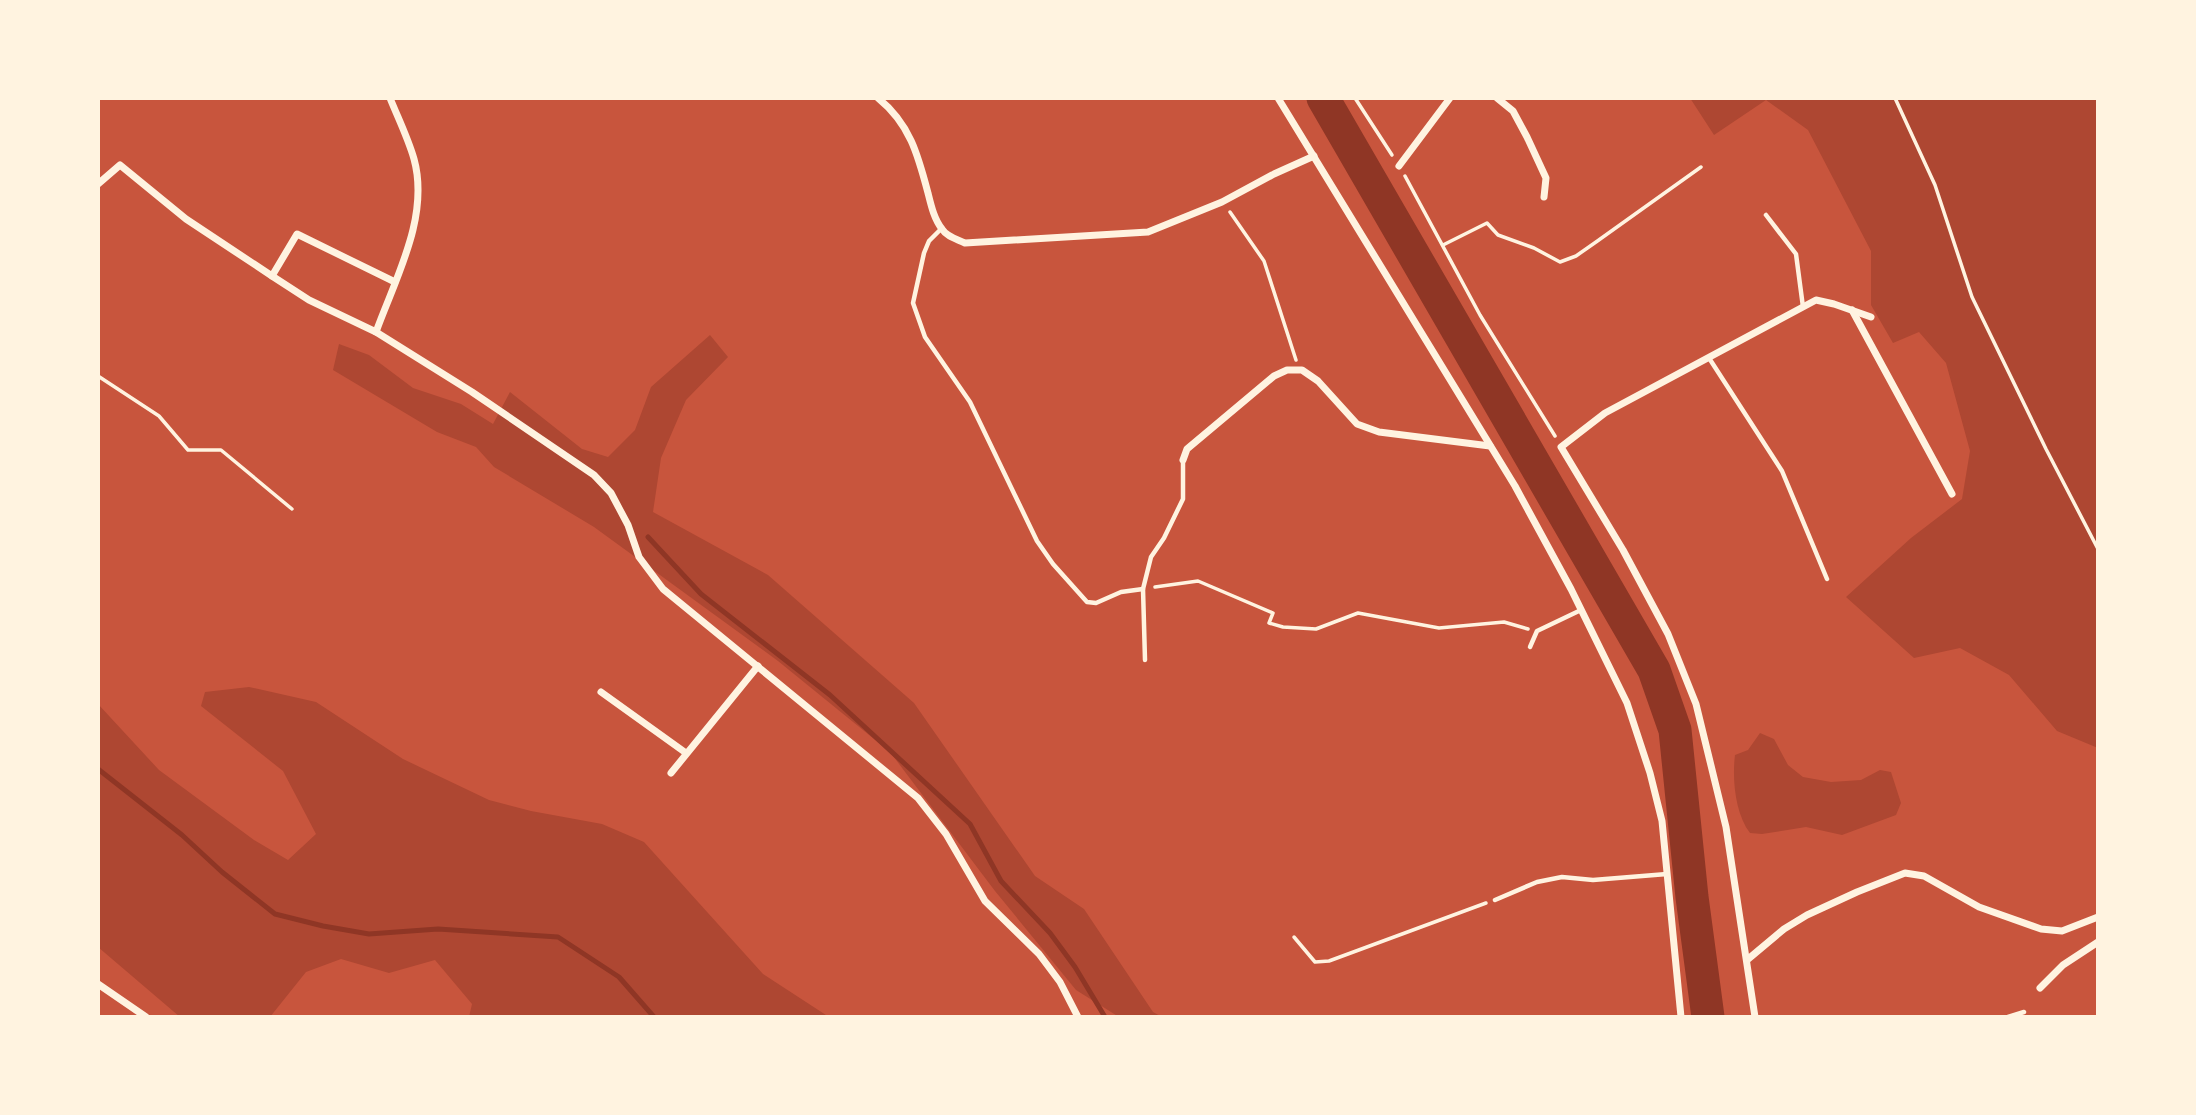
<svg xmlns="http://www.w3.org/2000/svg" width="2196" height="1115" font-family="Mulish,sans-serif">
<style>
.green{fill:#ae4732}
.lines{fill:none;stroke-linecap:round;stroke-linejoin:round}
.stream{stroke:#8f3625;stroke-width:5}
.river{stroke:#8f3625;stroke-width:33}
.path{stroke:#fff3e0;stroke-width:3.5}
.service{stroke:#fff3e0;stroke-width:4.5}
.minor{stroke:#fff3e0;stroke-width:7}
</style>
<rect width="100%" height="100%" fill="#c8553d"/>
<g class="green">
<polygon points="1690,98 2098,98 2098,748 2057,731 2009,675 1960,648 1914,658 1846,597 1911,538 1962,499 1970,451 1946,363 1919,332 1893,343 1871,305 1871,251 1808,130 1766,100 1714,135"/>
<polygon points="710,335 728,357 686,400 661,458 653,512 768,575 914,703 1035,876 1084,909 1153,1012 1162,1017 1119,1017 1076,990 995,891 890,752 778,661 594,527 494,467 476,447 437,432 333,370 339,344 369,355 413,388 461,404 493,424 510,392 582,449 608,457 635,430 651,387"/>
<polygon points="249,687 316,702 403,759 489,800 531,811 602,824 644,842 763,974 829,1017 469,1017 472,1004 435,960 389,973 341,959 306,972 270,1017 180,1017 98,947 98,704 159,770 254,840 288,860 316,834 283,771 201,706 205,692"/>
<path d="M1760 733 1774 739 1788 765 1803 777 1831 782 1861 780 1880 770 1891 772 1901 803 1896 815 1842 835 1806 827 1762 834 1750 833C1735 813 1732 779 1735 755L1748 750Z"/>
</g>
<g class="lines">
<g class="stream">
<polyline points="648,537 701,594 830,695 970,824 1001,881 1050,933 1075,967 1105,1017"/>
<polyline points="98,769 182,835 222,872 275,914 323,926 369,934 438,929 558,937 619,977 654,1017"/>
</g>
<polyline class="river" points="1323,98 1654,670 1675,730 1692,897 1708,1017"/>
<g class="path">
<polyline points="1355,98 1392,155"/>
<polyline points="1895,98 1935,185 1972,297 2046,449 2098,549"/>
<polyline points="1405,176 1480,315 1555,436"/>
<polyline points="1230,212 1264,261 1296,360"/>
<polyline points="1443,245 1487,223 1498,235 1534,248 1560,262 1576,256 1596,242 1701,167"/>
<polyline points="98,376 159,416 188,450 221,450 292,509"/>
<polyline points="1155,587 1198,581 1273,613 1269,623 1283,627 1316,629 1358,613 1439,628 1504,622 1528,629"/>
<polyline points="1294,937 1315,962 1329,961 1486,903"/>
</g>
<g class="service">
<polyline points="1766,215 1796,254 1803,307"/>
<polyline points="941,229 929,241 924,253 913,303 925,337 970,402 1037,541 1053,564 1087,602 1096,603 1121,592 1143,589"/>
<polyline points="1709,358 1782,471 1827,579"/>
<polyline points="1530,647 1537,631 1581,610"/>
<polyline points="1145,660 1143,589 1151,557 1164,538 1183,499 1183,460"/>
<polyline points="1495,900 1537,882 1562,877 1593,880 1667,874"/>
<polyline points="2008,1017 2024,1012"/>
</g>
<g class="minor">
<path d="M878 98C910 124 918 155 928 193 931 205 934 219 942 229 947 237 957 239 965 243L1148 232 1222 202 1274 174 1314 156"/>
<polyline points="1278,98 1515,486 1571,589 1627,703 1650,773 1662,821 1681,1017"/>
<polyline points="1497,98 1513,111 1527,137 1546,178 1544,197"/>
<polyline points="1399,166 1450,98"/>
<polyline points="98,184 120,165 186,219 272,276 309,300 376,332 472,392 594,475 611,493 628,525 639,557 663,589 918,798 946,834 985,901 1039,954 1060,982 1078,1017"/>
<polyline points="272,276 297,234 395,282"/>
<polyline points="1852,310 1952,494"/>
<path d="M376 332C395 279 430 217 414 159 408 138 398 118 390 98"/>
<polyline points="1183,460 1187,449 1274,376 1287,370 1302,370 1318,381 1357,424 1379,432 1490,446"/>
<polyline points="601,692 686,753"/>
<polyline points="671,773 758,666"/>
<polyline points="1747,960 1784,929 1807,915 1857,892 1905,873 1924,876 1979,907 2041,929 2062,931 2098,917"/>
<polyline points="98,984 146,1017"/>
<polyline points="2040,988 2063,965 2098,942"/>
<polyline points="1755,1017 1726,827 1696,704 1668,634 1623,550 1561,447 1605,413 1816,300 1834,304 1871,317"/>
</g>
</g>
<rect width="2196" height="1115" fill="none" stroke="#fff3e0" stroke-width="200"/>
</svg>
